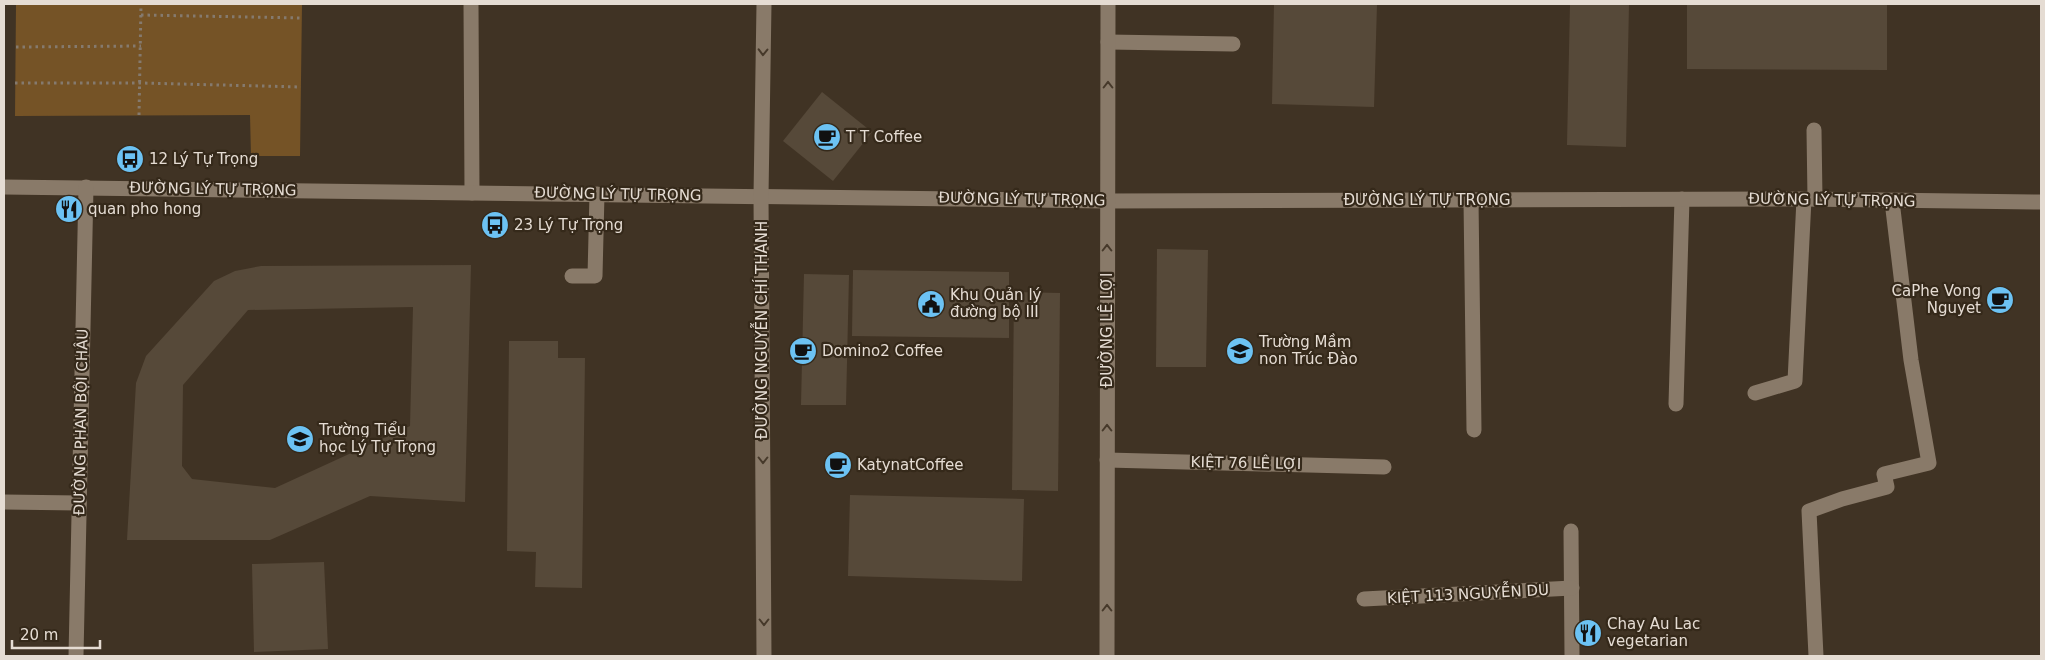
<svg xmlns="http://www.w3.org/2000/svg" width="2045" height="660" font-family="'DejaVu Sans',sans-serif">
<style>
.grass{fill:#755326}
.building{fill:#564939;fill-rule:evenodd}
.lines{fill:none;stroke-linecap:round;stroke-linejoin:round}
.path{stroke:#857a6e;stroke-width:3;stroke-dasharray:2.5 4;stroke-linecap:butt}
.lane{stroke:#897a69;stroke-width:15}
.street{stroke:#897a69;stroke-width:15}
.secondary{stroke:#897a69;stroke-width:15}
.oneway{stroke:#46392a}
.labels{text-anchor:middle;stroke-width:4.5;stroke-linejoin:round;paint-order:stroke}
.poi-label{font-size:15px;fill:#e5dcd3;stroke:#35291a;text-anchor:start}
.street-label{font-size:15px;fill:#e5dcd3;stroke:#35291a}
</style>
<rect width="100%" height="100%" fill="#403324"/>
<polygon class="grass" points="16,4 302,4 300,156 251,156 250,115 15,116"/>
<g class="building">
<polygon points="1274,4 1377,4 1374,107 1272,104"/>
<polygon points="1570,4 1629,4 1626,147 1567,145"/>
<polygon points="1687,4 1887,4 1887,70 1687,69"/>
<polygon points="822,92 872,132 833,181 783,141"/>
<polygon points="1157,249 1208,250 1206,367 1156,367"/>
<path d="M471 265 465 502 370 496 270 540H127L136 383 146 356 214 281 235 271 261 266ZM413 307 410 426 275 488 192 479 182 466 183 385 248 310Z"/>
<polygon points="853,270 1009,272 1009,338 852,336"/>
<polygon points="804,274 849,275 846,405 801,405"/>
<polygon points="1014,292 1060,293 1058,491 1012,490"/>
<polygon points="509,341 558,341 558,358 585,358 582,588 535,587 536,552 507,551"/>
<polygon points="850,495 1024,499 1022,581 848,576"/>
<polygon points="324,562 328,649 254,652 252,564"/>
</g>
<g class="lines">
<g class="path">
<polyline points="141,15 302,18"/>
<polyline points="16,47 141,46"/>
<polyline points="15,83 140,83 301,87"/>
<polyline points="139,115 141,4"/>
</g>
<g class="lane">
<polyline points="1108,42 1233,44"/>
<polyline points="1814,130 1815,199"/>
<polyline points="1471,200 1474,430"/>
<polyline points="572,276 595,276 597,194"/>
<polyline points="1755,393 1795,381 1804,199"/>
<polyline points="1676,404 1682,199"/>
<polyline points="4,502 79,503"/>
<polyline points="1571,531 1572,656"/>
<polyline points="1364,599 1572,588"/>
<polyline points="1816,656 1809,511 1842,499 1887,487 1884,474 1929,463 1911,360 1892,201"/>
</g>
<g class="street">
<polyline points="471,4 472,193"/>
<polyline points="4,187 1107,201 1804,199 2041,202"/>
<polyline points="1107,460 1384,467"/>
<polyline points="76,656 86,187"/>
</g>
<g class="secondary">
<polyline points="764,4 761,196 764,656"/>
<polyline points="1107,656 1108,4"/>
</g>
</g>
<defs><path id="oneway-chevron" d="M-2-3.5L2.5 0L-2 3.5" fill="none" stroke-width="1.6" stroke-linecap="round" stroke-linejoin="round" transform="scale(1.25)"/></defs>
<g class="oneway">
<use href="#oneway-chevron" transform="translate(763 52) rotate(91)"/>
<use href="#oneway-chevron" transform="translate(1108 85) rotate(-90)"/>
<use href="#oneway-chevron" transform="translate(1107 248) rotate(-90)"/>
<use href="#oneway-chevron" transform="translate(1107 428) rotate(-90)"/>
<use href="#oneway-chevron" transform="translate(763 460) rotate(90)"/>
<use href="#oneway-chevron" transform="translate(1107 608) rotate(-90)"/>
<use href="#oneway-chevron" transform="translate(764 622) rotate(90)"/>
</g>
<defs>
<g id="cafe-disc" transform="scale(1.4375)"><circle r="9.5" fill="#6cc2f3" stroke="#35291a"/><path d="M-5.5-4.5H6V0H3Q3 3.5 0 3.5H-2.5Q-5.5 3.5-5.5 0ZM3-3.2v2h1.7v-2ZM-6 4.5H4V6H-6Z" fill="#111"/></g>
<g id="bus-disc" transform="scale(1.4375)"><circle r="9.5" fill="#6cc2f3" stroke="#35291a"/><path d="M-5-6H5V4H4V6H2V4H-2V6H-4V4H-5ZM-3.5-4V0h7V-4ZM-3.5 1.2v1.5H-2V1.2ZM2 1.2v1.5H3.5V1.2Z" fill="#111"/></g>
<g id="restaurant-disc" transform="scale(1.4375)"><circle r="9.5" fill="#6cc2f3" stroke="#35291a"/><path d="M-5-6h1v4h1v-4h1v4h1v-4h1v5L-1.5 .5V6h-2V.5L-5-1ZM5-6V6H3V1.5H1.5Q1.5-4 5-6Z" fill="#111"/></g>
<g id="civic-disc" transform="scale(1.4375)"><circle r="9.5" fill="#6cc2f3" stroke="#35291a"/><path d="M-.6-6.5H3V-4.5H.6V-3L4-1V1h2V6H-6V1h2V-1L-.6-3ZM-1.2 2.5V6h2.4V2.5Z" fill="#111"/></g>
<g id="school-disc" transform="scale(1.4375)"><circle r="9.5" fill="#6cc2f3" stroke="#35291a"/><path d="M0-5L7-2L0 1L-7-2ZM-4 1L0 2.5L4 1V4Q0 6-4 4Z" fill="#111"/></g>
</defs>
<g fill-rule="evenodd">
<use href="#cafe-disc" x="827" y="137"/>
<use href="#bus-disc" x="130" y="159"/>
<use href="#restaurant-disc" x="69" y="209"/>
<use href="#bus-disc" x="495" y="225"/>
<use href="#cafe-disc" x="2000" y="300"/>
<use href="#civic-disc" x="931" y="304"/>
<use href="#cafe-disc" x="803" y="351"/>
<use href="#school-disc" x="1240" y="351"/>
<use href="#school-disc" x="300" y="439"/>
<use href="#cafe-disc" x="838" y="465"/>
<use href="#restaurant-disc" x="1588" y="633"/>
</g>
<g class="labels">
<g class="poi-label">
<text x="846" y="142">T T Coffee</text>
<text x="149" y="164">12 Lý Tự Trọng</text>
<text x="88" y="214">quan pho hong</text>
<text x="514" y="230">23 Lý Tự Trọng</text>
<text x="1981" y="296" text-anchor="end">CaPhe Vong<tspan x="1981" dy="17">Nguyet</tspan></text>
<text x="950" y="300">Khu Quản lý<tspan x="950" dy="17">đường bộ III</tspan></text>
<text x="1259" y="347">Trường Mầm<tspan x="1259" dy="17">non Trúc Đào</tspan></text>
<text x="822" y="356">Domino2 Coffee</text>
<text x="319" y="435">Trường Tiểu<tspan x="319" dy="17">học Lý Tự Trọng</tspan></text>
<text x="857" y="470">KatynatCoffee</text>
<text x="1607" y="629">Chay Au Lac<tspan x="1607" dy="17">vegetarian</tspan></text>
</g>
<g class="street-label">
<text transform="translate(213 189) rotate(1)" y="5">ĐƯỜNG LÝ TỰ TRỌNG</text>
<text transform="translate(618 194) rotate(1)" y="5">ĐƯỜNG LÝ TỰ TRỌNG</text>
<text transform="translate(1022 199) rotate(1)" y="5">ĐƯỜNG LÝ TỰ TRỌNG</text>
<text x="1427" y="205">ĐƯỜNG LÝ TỰ TRỌNG</text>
<text transform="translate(1832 200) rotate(1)" y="5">ĐƯỜNG LÝ TỰ TRỌNG</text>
<text transform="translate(762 330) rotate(-90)" y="5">ĐƯỜNG NGUYỄN CHÍ THANH</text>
<text transform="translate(1107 330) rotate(-90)" y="5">ĐƯỜNG LÊ LỢI</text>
<text transform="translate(81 422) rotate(-89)" y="5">ĐƯỜNG PHAN BỘI CHÂU</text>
<text transform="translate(1246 463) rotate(1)" y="5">KIỆT 76 LÊ LỢI</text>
<text transform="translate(1468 594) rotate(-3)" y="5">KIỆT 113 NGUYỄN DU</text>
</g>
</g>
<rect width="2045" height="660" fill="none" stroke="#e5dcd3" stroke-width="10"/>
<path d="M12 640v8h88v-8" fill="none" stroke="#e5dcd3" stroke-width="2.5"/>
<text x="20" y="640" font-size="15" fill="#e5dcd3" stroke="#35291a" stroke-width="4" paint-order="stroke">20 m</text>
</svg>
